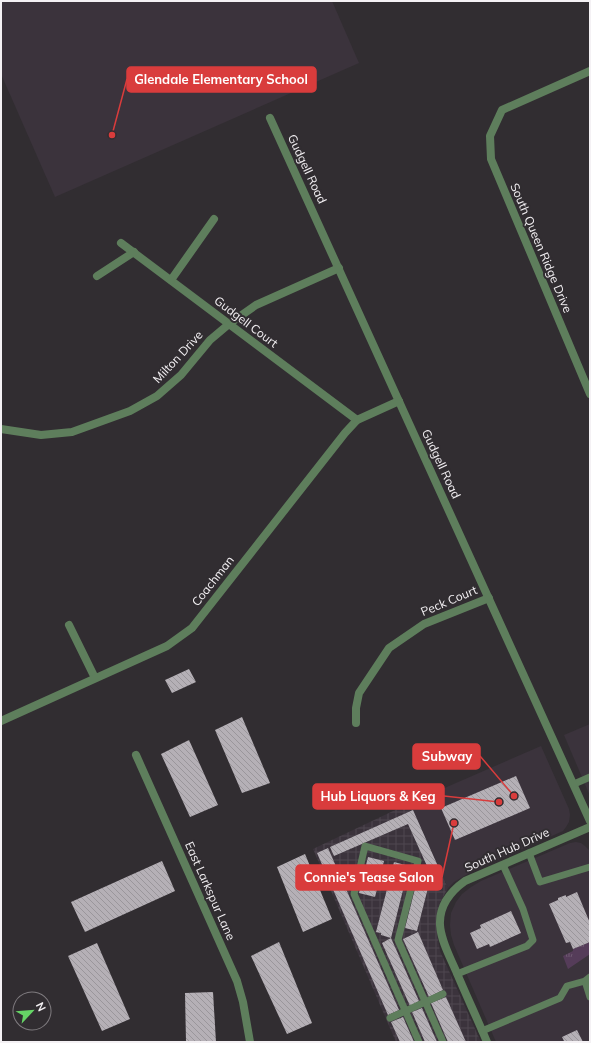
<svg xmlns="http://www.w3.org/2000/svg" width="591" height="1043" font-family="Mulish,sans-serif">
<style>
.built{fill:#3b333c}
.industrial{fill:url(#industrial-grid)}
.grass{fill:url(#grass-tufts)}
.building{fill:url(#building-back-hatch)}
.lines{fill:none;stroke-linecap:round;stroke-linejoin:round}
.lane{stroke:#5e7e5c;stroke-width:7}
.street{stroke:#5e7e5c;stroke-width:8}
.labels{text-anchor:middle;stroke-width:4;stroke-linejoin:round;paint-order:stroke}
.street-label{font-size:12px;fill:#f4f1f4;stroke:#312d31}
.leader{fill:none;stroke:#d93c3c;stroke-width:1.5}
.callout-dot{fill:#d93c3c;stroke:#312d31;stroke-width:1.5}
.callout{fill:#d93c3c;stroke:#d93c3c;stroke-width:1.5}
.callout-label{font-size:13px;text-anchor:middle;font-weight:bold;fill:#fff}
</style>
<defs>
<pattern id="industrial-grid" width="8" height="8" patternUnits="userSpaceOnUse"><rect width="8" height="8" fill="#3b333c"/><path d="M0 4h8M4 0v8" fill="none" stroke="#4e474f"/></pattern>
<pattern id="grass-tufts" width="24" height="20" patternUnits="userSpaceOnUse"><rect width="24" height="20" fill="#553c59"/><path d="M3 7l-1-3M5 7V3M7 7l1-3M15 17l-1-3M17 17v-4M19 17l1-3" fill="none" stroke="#6e5971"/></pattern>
<pattern id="building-back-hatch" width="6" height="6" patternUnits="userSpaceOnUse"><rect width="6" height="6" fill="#b5b0b6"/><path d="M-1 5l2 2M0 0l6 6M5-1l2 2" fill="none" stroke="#9a969b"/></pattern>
</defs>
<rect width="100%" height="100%" fill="#312d31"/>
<g class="built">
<polygon points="1,1 332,1 359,63 55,197 1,74"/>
<polygon points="590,724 590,796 564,735"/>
<polygon points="541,746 569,809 570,815 569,822 566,827 563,831 471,872 454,882 448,888 410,803"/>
<polygon points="576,842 581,843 585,846 590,851 590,1042 496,1042 454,945 451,935 450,925 451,913 456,902 462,894 471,887 481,881 570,843"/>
</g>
<polygon class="industrial" points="410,803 448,888 441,901 437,914 436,927 440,951 481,1042 396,1042 313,849"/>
<polygon class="grass" points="590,942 590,954 568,969 563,956 573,951 573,949"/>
<g class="building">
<polygon points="189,669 196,682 172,693 165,680"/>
<polygon points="242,717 270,783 242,793 215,730"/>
<polygon points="189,740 218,805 190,817 161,754"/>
<polygon points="516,776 530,808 455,840 441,808"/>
<polygon points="413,810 441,873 432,877 408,824 334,856 330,847"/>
<polygon points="328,848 399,1010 388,1015 317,853"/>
<polygon points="305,854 332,919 303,932 277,867"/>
<polygon points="368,857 384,861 375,897 359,893"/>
<polygon points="162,861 175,891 85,932 71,902"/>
<polygon points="394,862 409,866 391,938 381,935 381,933 376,932"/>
<polygon points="419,873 431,876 417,931 405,928"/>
<polygon points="577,892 590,923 590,933 589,933 590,942 573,949 570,942 566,943 549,904 558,900 558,898 566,895 566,897"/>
<polygon points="511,911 521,933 490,947 489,944 477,949 470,933 481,928 480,925"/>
<polygon points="418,932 443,990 429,997 403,939"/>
<polygon points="391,938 419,1001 410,1006 382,943"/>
<polygon points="279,942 312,1023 287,1034 251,956"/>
<polygon points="97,943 130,1019 102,1031 68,956"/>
<polygon points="213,992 216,1042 186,1042 185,993"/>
<polygon points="446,997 466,1042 448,1042 431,1003"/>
<polygon points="422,1008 437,1042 425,1042 412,1012"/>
<polygon points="403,1017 414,1042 400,1042 391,1022"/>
<polygon points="577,1030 583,1042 562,1042 564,1041 562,1037"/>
</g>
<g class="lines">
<g class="lane">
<polyline points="574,784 590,777"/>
<polyline points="529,853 540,882 590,867"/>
<polyline points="457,974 527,946 533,940 523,909 503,865"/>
<polyline points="585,981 590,997"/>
<polyline points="390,1018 443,994"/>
<polyline points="482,1031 560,998 567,986 585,981 590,977"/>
<polyline points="419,1042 354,894 365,846 418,861 398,940 443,1042"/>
</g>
<g class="street">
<polyline points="590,71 502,110 490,136 491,159 590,394"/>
<polyline points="270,118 590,821"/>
<polyline points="121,243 357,420"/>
<polyline points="97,276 134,252"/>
<polyline points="171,280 214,219"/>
<polyline points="1,429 41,435 72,432 130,411 157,396 181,375 210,340 229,324 256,305 339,268"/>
<polyline points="69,625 95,678"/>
<polyline points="1,721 167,646 192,628 345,433 357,420 399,401"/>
<polyline points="356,723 356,708 359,693 389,648 424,624 489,598"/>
<polyline points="136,755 237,981 243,1002 250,1042"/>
<path d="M487 1042C477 1018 466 995 456 971 450 957 441 941 440 925 439 906 451 891 465 881L590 827"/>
</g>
</g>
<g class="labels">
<g class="street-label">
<text transform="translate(307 169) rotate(65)" y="4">Gudgell Road</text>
<text transform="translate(541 248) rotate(67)" y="4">South Queen Ridge Drive</text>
<text transform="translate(246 322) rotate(37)" y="4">Gudgell Court</text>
<text transform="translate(178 357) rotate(-47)" y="4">Milton Drive</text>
<text transform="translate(441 464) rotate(65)" y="4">Gudgell Road</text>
<text transform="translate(213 581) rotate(-52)" y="4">Coachman</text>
<text transform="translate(449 601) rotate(-23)" y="4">Peck Court</text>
<text transform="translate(507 850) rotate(-24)" y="4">South Hub Drive</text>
<text transform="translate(210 891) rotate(66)" y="4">East Larkspur Lane</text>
</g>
</g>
<path class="leader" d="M112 135L127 79M514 796L480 756M499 802L444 796M454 823L442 877"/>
<g class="callout-dot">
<circle cx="112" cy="135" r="4"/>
<circle cx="514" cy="796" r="4"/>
<circle cx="499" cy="802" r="4"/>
<circle cx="454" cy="823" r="4"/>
</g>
<g class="callout">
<rect x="127" y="67" width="189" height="25" rx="4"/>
<rect x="413" y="744" width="67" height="25" rx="4"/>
<rect x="313" y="784" width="131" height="25" rx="4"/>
<rect x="296" y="865" width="146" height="25" rx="4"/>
</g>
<g class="callout-label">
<text x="221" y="84">Glendale Elementary School</text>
<text x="447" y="761">Subway</text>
<text x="378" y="801">Hub Liquors &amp; Keg</text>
<text x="369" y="882">Connie's Tease Salon</text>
</g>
<rect width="591" height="1043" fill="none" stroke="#f4f1f4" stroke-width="4"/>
<g transform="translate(32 1011) rotate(64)"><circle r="19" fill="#312d31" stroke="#7f7b7f"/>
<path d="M0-3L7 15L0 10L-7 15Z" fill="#66d466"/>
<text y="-6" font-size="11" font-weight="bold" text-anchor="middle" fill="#f4f1f4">N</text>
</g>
</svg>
